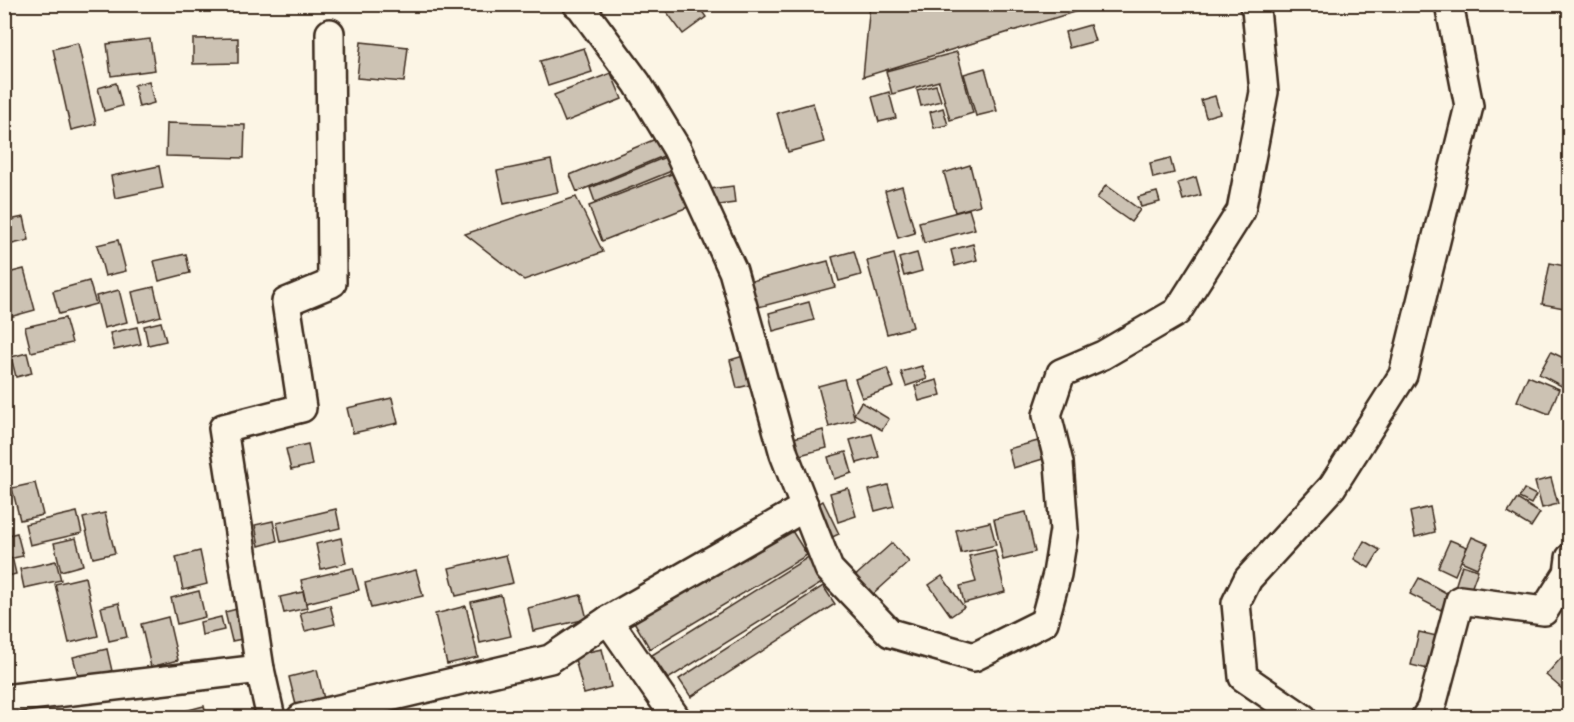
<svg xmlns="http://www.w3.org/2000/svg" width="1574" height="722" font-family="'Indie Flower',sans-serif">
<style>
.building{fill:#ccc2b3;stroke:#3b2a1e;stroke-width:1.5}
.lines{fill:none;stroke-linecap:round;stroke-linejoin:round}
.minor-casing{stroke:#3b2a1e;stroke-width:32}
.minor{stroke:#fcf5e5;stroke-width:27}
</style>
<rect width="100%" height="100%" fill="#fcf5e5"/>
<filter id="ink" filterUnits="userSpaceOnUse"><feTurbulence type="fractalNoise" baseFrequency=".0167" numOctaves="2"/><feDisplacementMap in="SourceGraphic" scale="12" xChannelSelector="R" yChannelSelector="G"/><feConvolveMatrix kernelMatrix="1 2 1 2 8 2 1 2 1" color-interpolation-filters="sRGB"/></filter>
<g filter="url(#ink)">
<g class="building">
<polygon points="675,4 697,4 706,17 683,34 666,11"/>
<polygon points="870,4 1100,4 863,77"/>
<polygon points="1090,25 1095,41 1069,48 1065,32"/>
<polygon points="238,38 238,63 193,64 193,39"/>
<polygon points="150,39 155,70 111,76 107,44"/>
<polygon points="361,42 408,47 404,82 357,78"/>
<polygon points="78,43 96,124 71,130 53,49"/>
<polygon points="584,48 592,72 548,86 540,61"/>
<polygon points="957,52 973,113 950,120 939,81 892,94 886,71"/>
<polygon points="985,68 997,111 976,116 964,74"/>
<polygon points="611,73 622,99 565,122 554,95"/>
<polygon points="149,81 154,103 139,107 134,85"/>
<polygon points="116,83 122,106 104,111 98,88"/>
<polygon points="936,85 941,101 921,106 917,90"/>
<polygon points="889,92 896,118 879,122 872,97"/>
<polygon points="1215,96 1220,113 1206,117 1201,100"/>
<polygon points="813,103 824,142 788,152 777,113"/>
<polygon points="943,108 948,125 934,128 930,112"/>
<polygon points="167,123 245,125 244,158 166,156"/>
<polygon points="658,138 666,155 577,192 570,175"/>
<polygon points="668,156 674,170 595,202 590,188"/>
<polygon points="1170,158 1174,173 1153,178 1150,163"/>
<polygon points="551,160 558,192 504,204 497,171"/>
<polygon points="970,165 980,205 955,212 944,173"/>
<polygon points="159,166 163,188 115,198 111,176"/>
<polygon points="674,173 688,207 602,241 589,206"/>
<polygon points="1196,177 1201,195 1183,200 1178,183"/>
<polygon points="1106,185 1140,210 1131,222 1097,198"/>
<polygon points="733,186 735,203 711,206 710,189"/>
<polygon points="902,186 915,233 898,238 885,191"/>
<polygon points="1157,192 1160,202 1141,207 1138,197"/>
<polygon points="576,197 603,252 524,280 465,234"/>
<polygon points="969,209 975,229 924,243 919,222"/>
<polygon points="24,217 29,240 4,246 4,221"/>
<polygon points="118,240 126,271 105,276 97,245"/>
<polygon points="973,244 977,260 955,266 951,250"/>
<polygon points="854,251 861,275 839,281 832,257"/>
<polygon points="917,253 922,271 904,276 899,258"/>
<polygon points="186,254 190,273 159,281 154,261"/>
<polygon points="894,254 913,327 887,334 867,261"/>
<polygon points="828,261 835,287 751,309 744,283"/>
<polygon points="1550,263 1570,267 1570,309 1542,304"/>
<polygon points="24,269 35,310 6,318 4,274"/>
<polygon points="89,281 96,304 59,314 53,291"/>
<polygon points="154,287 161,316 139,322 132,292"/>
<polygon points="119,290 127,322 104,328 96,296"/>
<polygon points="809,302 814,320 773,331 769,313"/>
<polygon points="65,318 72,343 31,352 25,327"/>
<polygon points="161,322 166,341 148,345 144,326"/>
<polygon points="137,327 141,344 114,350 110,333"/>
<polygon points="1551,352 1570,361 1570,383 1567,389 1539,374"/>
<polygon points="27,353 32,373 16,377 11,357"/>
<polygon points="750,354 758,383 737,388 730,360"/>
<polygon points="922,366 927,379 906,386 901,372"/>
<polygon points="887,368 894,387 862,398 855,379"/>
<polygon points="1528,376 1559,389 1549,414 1517,401"/>
<polygon points="844,379 855,420 829,427 818,386"/>
<polygon points="937,380 941,395 919,401 915,386"/>
<polygon points="392,398 398,423 353,433 347,408"/>
<polygon points="861,402 889,419 882,430 854,414"/>
<polygon points="823,430 827,448 788,458 783,441"/>
<polygon points="872,434 879,457 857,463 850,440"/>
<polygon points="1038,441 1043,459 1013,468 1008,449"/>
<polygon points="308,444 312,465 291,470 286,449"/>
<polygon points="846,452 852,473 834,479 828,457"/>
<polygon points="1551,478 1558,504 1542,508 1535,482"/>
<polygon points="35,483 43,515 20,520 12,488"/>
<polygon points="888,485 894,506 875,511 869,490"/>
<polygon points="848,488 856,516 838,522 830,493"/>
<polygon points="1524,489 1536,495 1531,504 1519,498"/>
<polygon points="1517,499 1540,513 1531,527 1508,513"/>
<polygon points="823,501 839,534 826,540 810,508"/>
<polygon points="1430,507 1435,532 1415,537 1410,512"/>
<polygon points="336,509 340,528 281,542 277,523"/>
<polygon points="77,512 82,533 30,545 25,524"/>
<polygon points="1026,512 1035,552 1003,560 994,519"/>
<polygon points="105,513 115,553 93,558 83,518"/>
<polygon points="273,521 277,541 259,546 255,525"/>
<polygon points="990,522 996,545 961,553 956,530"/>
<polygon points="4,523 16,574 4,577"/>
<polygon points="789,526 807,555 650,649 633,620"/>
<polygon points="17,533 23,556 8,559 4,536"/>
<polygon points="1472,537 1488,544 1477,568 1461,561"/>
<polygon points="76,538 83,565 61,571 54,543"/>
<polygon points="341,538 346,563 321,569 316,544"/>
<polygon points="1450,540 1467,547 1455,575 1438,567"/>
<polygon points="1364,541 1380,550 1369,568 1354,559"/>
<polygon points="892,543 909,562 869,598 852,579"/>
<polygon points="995,550 1005,592 964,603 960,586 976,582 969,556"/>
<polygon points="200,551 207,584 183,590 176,557"/>
<polygon points="506,555 513,583 456,596 449,568"/>
<polygon points="810,556 825,581 668,679 652,655"/>
<polygon points="56,561 61,580 24,588 20,569"/>
<polygon points="1462,565 1478,570 1470,592 1455,587"/>
<polygon points="353,568 359,590 306,603 301,580"/>
<polygon points="416,570 423,596 371,608 365,583"/>
<polygon points="942,576 964,607 951,616 929,585"/>
<polygon points="85,577 98,636 69,643 55,584"/>
<polygon points="1419,578 1450,595 1441,610 1410,594"/>
<polygon points="823,586 835,604 691,697 679,679"/>
<polygon points="199,591 205,617 177,624 171,598"/>
<polygon points="303,592 307,608 284,613 280,597"/>
<polygon points="501,595 511,636 480,643 471,602"/>
<polygon points="581,595 587,619 533,631 528,608"/>
<polygon points="119,603 127,637 109,641 101,607"/>
<polygon points="330,605 335,624 305,631 300,613"/>
<polygon points="466,606 478,657 447,664 435,614"/>
<polygon points="241,608 247,638 232,641 225,612"/>
<polygon points="168,617 178,660 151,667 141,624"/>
<polygon points="221,617 224,630 202,635 200,622"/>
<polygon points="1419,632 1441,637 1432,670 1411,665"/>
<polygon points="107,649 112,671 79,679 73,657"/>
<polygon points="602,649 611,687 584,694 574,655"/>
<polygon points="1561,658 1570,666 1569,695 1546,675"/>
<polygon points="317,670 326,707 298,713 289,677"/>
<polygon points="204,706 207,718 174,718 173,714"/>
<polygon points="159,710 161,718 131,718"/>
</g>
<g class="lines">
<g class="minor-casing">
<g id="minor">
<polyline points="577,4 581,7 637,83 677,149 733,271 784,454 829,569 890,633 974,657 1044,622 1057,574 1064,530 1059,463 1047,415 1061,373 1103,355 1177,312 1241,211 1264,92 1256,9 1253,4"/>
<polyline points="260,669 223,428 302,408 286,302 332,283 330,33"/>
<polyline points="4,699 260,669 271,718"/>
<polyline points="301,718 550,659 608,620"/>
<polyline points="676,718 608,620 805,507"/>
<polyline points="1303,718 1243,677 1236,603 1248,579 1332,487 1403,375 1469,106 1449,4"/>
<polyline points="1425,718 1431,709 1460,600 1544,611 1568,573 1570,558"/>
</g>
</g>
<use href="#minor" class="minor"/>
</g>
</g>
<rect width="1574" height="722" fill="none" stroke="#fcf5e5" stroke-width="24"/>
<rect x="12" y="12" width="1550" height="698" fill="none" stroke="#3b2a1e" stroke-width="2" filter="url(#ink)"/>
</svg>
